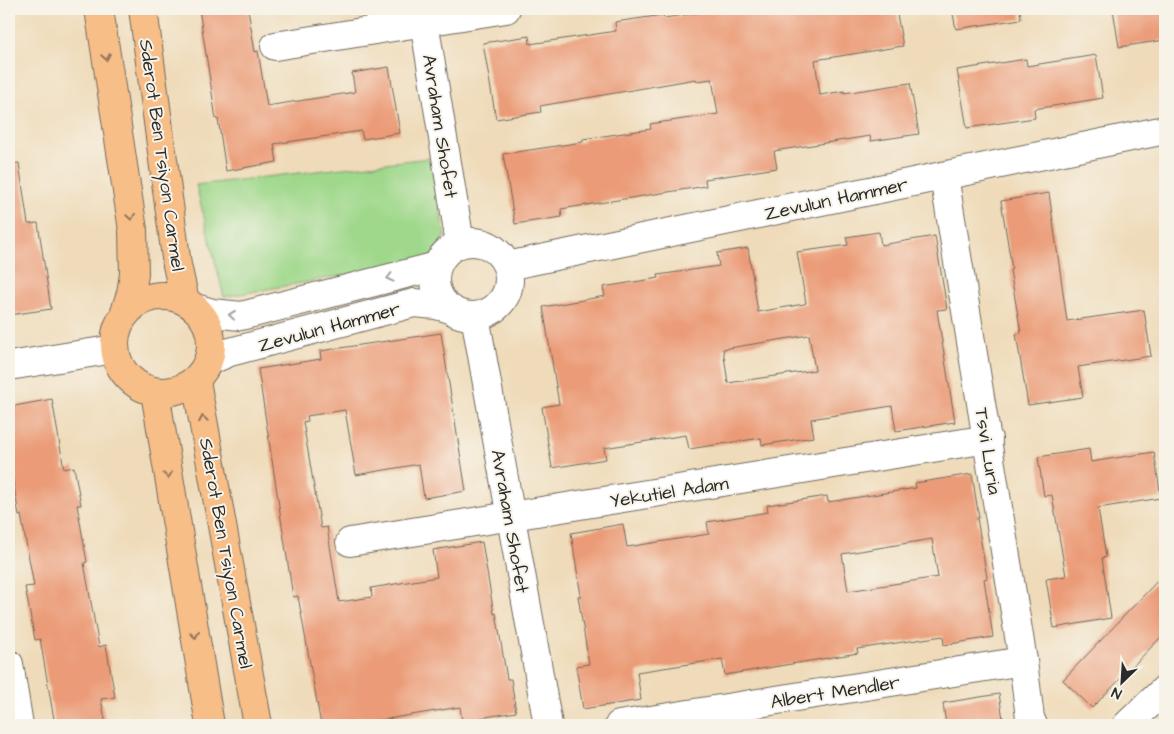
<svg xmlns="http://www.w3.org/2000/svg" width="1174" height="734" font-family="'Architects Daughter',sans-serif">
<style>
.green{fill:#9fd88b;stroke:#65825b}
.building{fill:#eb9b77;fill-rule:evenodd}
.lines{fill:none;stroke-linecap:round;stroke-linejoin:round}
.minor-casing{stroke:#70695d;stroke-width:30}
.major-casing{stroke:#70695d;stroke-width:30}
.minor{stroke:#fff;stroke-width:28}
.major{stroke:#f7be87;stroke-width:28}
.oneway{stroke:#917459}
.oneway2{stroke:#a0a0a0}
.labels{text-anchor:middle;stroke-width:4;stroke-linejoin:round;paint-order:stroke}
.street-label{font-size:19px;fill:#2b2b2b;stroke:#f7f3e8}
</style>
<rect width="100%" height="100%" fill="#f7f3e8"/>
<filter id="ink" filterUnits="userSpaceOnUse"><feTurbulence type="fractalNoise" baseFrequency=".02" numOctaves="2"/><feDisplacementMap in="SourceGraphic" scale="10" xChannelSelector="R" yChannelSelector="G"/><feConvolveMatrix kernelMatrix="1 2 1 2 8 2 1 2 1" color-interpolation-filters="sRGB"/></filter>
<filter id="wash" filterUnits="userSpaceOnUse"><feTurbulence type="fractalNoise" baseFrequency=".0096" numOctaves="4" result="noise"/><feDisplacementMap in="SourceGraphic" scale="20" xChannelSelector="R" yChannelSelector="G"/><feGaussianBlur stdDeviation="1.12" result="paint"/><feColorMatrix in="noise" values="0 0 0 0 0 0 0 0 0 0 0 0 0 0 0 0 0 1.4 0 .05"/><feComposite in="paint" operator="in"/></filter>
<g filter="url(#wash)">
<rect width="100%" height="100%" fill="#efdbba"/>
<polygon class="green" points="429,158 445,235 429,260 224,297 196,185"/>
<g id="blocks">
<g class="building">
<polygon points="199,9 248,9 255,52 258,51 267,106 355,92 352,73 389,67 400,133 363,139 361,131 274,144 277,162 226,171 218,119 216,119"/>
<polygon points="724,9 896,9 903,46 815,60 820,95 844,91 844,93 910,83 919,134 871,141 870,136 774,151 777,168 705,179 706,186 561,209 562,217 515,224 503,154 583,142 583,139 651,129 650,124 718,114 712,79 697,81 696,79 540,106 541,112 496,119 483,43 529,36 530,44 616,31 615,22 663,15 664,18"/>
<polygon points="952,9 1020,9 1021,19 956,29"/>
<polygon points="1113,9 1165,9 1165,40 1119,47"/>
<polygon points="1096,55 1103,98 1034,109 1035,118 967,128 957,70 1026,59 1027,66"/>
<polygon points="19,163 28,224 38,223 51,309 9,315 9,164"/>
<polygon points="1049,193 1067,321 1144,310 1151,356 1078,367 1083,397 1028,405 1016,334 1021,333 1010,270 1012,269 1001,201"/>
<path d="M879 232 881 245 935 236 947 309 937 310 955 422 896 431 892 406 811 419 814 437 762 445 761 438 689 449 686 435 604 448 606 459 552 468 542 407 559 404 543 307 605 296 603 287 659 278 658 275 719 266 717 253 748 248 758 312 804 304 806 303 797 252 848 245 846 237ZM809 335 815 370 728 383 723 349Z"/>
<polygon points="441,333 466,491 424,498 419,464 356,475 345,410 307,416 308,421 303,422 321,528 327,527 339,602 372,597 371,588 437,577 433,550 482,542 494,614 496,613 507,679 511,679 516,712 462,721 460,707 369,722 370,725 321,725 298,596 293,597 258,369 321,359 320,351"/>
<polygon points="52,399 64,469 74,467 81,505 77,505 87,562 84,563 99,647 106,645 115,697 101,699 106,725 55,725 40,639 35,640 25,587 34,586 21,515 19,516 9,457 9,407"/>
<polygon points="1089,449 1091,462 1154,452 1161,498 1098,508 1106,557 1102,558 1111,618 1054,628 1046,579 1066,576 1052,495 1044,496 1038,457"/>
<path d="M972 474 979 518H977L987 578 984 579 993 637 944 645 943 636 857 649 858 653 725 675 722 659 637 672 641 700 583 709 576 666 589 664 578 596H581L571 533 623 524 627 547 709 534 707 522 768 512 767 505 827 496 828 502 916 488 915 483ZM932 539 938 577 848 591 842 554Z"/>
<polygon points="1165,573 1165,633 1092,708 1063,680"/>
<polygon points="999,694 1004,725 946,725 943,703"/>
</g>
</g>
</g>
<g filter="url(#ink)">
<use href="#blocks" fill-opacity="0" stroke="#70695d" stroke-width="1"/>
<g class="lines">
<g class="minor-casing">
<g id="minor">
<polyline points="422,9 460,243"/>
<polyline points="275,46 506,9"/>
<polyline points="944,176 1023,661 1030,718 1033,725"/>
<circle cx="472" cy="279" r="37"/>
<polyline points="507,266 1165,130"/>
<polyline points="195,308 212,313 241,316 437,266"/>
<polyline points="475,316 548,725"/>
<polyline points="209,361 230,352 414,303 436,305 451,309"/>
<polyline points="9,366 115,349"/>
<polyline points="350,542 988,439"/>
<polyline points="9,664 19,725"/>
<polyline points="619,725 1023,661"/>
<polyline points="1127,725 1165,689"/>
</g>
</g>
<g class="major-casing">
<g id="major">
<polyline points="99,9 133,230 134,274 131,293 124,315"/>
<polyline points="143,9 177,265 185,301"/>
<circle cx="163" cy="344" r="48"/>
<polyline points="196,381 258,725"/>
<polyline points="155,392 210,725"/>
</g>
</g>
<use href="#minor" class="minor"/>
<use href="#major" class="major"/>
</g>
<defs><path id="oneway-chevron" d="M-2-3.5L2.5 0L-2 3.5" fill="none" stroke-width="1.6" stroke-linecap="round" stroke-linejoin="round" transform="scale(1.25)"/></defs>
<g class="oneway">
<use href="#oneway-chevron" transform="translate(106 57) rotate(81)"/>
<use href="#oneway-chevron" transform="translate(131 217) rotate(81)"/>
<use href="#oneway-chevron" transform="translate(203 419) rotate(-100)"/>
<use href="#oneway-chevron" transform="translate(168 475) rotate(81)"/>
<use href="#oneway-chevron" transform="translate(195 635) rotate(81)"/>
</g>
<g class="oneway2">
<use href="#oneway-chevron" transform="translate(390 278) rotate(166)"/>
<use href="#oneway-chevron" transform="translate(232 315) rotate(-174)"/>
</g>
</g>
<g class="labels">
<g class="street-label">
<text transform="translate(441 126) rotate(81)" y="7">Avraham Shofet</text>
<text transform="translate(163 155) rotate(82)" y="7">Sderot Ben Tsiyon Carmel</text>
<text transform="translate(836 198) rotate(-12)" y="7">Zevulun Hammer</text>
<text transform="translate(329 326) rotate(-15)" y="7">Zevulun Hammer</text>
<text transform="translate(989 451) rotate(81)" y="7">Tsvi Luria</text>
<text transform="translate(669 491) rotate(-9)" y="7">Yekutiel Adam</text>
<text transform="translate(511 521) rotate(80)" y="7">Avraham Shofet</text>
<text transform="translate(227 553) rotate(80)" y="7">Sderot Ben Tsiyon Carmel</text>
<text transform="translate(835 691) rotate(-9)" y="7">Albert Mendler</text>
</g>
</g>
<rect width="1174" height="734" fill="none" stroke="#f7f3e8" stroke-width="30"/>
<g transform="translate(1122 682) rotate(205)" stroke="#f7f3e8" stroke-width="4" paint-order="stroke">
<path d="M0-4L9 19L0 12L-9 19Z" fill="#2b2b2b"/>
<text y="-8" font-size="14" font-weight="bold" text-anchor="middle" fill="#2b2b2b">N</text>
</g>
</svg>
